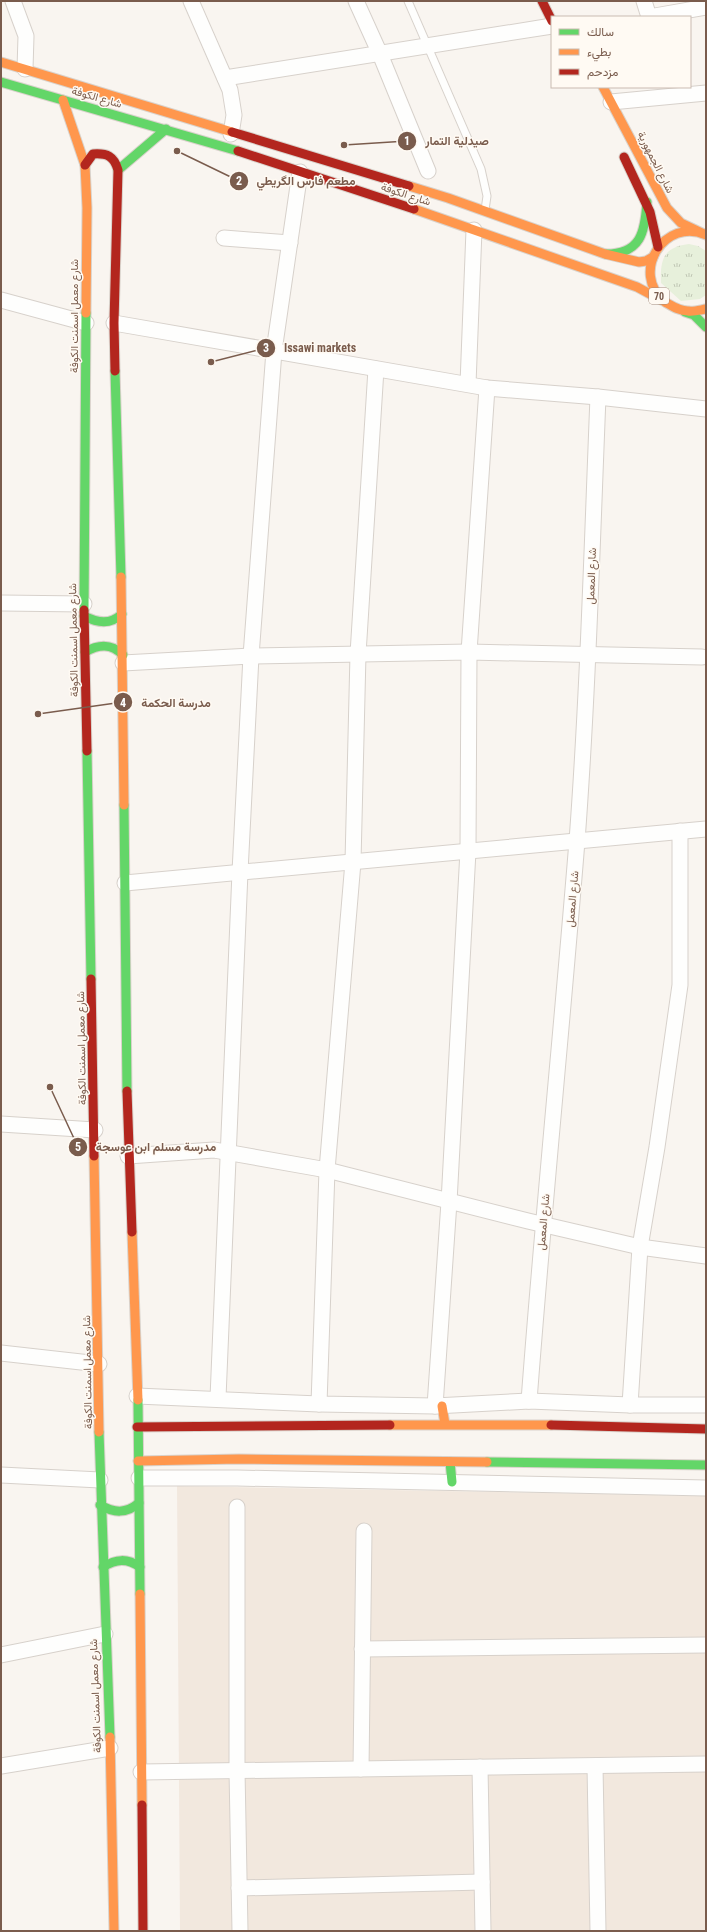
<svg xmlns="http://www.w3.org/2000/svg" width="707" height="1932" font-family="'Roboto Condensed',Vazirmatn,sans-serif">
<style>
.residential{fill:#f2e8de}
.park{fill:url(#park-tufts)}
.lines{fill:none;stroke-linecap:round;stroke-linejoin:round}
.lane-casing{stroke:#d7d1cb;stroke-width:9}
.street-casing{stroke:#d7d1cb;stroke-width:17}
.fast-casing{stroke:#d9d2cb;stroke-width:11}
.slow-casing{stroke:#d9d2cb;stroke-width:11}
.jam-casing{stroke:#d9d2cb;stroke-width:11}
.lane{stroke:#fefefd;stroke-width:7}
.street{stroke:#fefefd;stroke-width:15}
.fast{stroke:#63d668;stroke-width:9}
.slow{stroke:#ff974d;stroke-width:9}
.jam{stroke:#b3261e;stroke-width:9}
.labels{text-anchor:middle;stroke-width:3;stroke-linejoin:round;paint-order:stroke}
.shield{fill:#fffaf3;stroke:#a28b7f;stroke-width:1}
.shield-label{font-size:10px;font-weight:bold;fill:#7a5c4d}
.street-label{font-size:11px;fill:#7a5c4d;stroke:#fffaf3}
.leader{fill:none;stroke:#7a5c4d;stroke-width:1.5}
.callout-dot{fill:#7a5c4d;stroke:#fffaf3;stroke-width:1.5}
.mark-label{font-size:12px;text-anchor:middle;font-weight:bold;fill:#fff}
.callout-label{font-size:12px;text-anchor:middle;font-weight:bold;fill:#7a5c4d;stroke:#fffaf3;stroke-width:3;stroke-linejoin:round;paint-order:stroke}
</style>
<defs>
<pattern id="park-tufts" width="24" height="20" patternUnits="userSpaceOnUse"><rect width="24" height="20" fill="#e7f0db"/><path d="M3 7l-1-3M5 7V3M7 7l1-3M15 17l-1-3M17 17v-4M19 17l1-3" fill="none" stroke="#c0c6b4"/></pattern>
</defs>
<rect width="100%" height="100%" fill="#f9f5f0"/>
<polygon class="residential" points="177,1486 706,1496 706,1931 180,1931"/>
<path class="park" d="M689 244 698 246 706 251V295L700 299 681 301 661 283C660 260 663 247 689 244Z"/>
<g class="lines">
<g class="lane-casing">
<polyline id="lane" points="408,1 481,169 487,196 485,210"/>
</g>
<g class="street-casing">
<g id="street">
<polyline points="13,1 26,36 25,69"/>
<polyline points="191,1 230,90 234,115 231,134"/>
<polyline points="356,1 380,54 428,171"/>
<polyline points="644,1 649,17"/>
<polyline points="649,17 706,7"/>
<polyline points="225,78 552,26"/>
<polyline points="611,102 706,93"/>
<polyline points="224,238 290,243"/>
<polyline points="1,300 86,323"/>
<polyline points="114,323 487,388 598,397 706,409"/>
<polyline points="468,384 474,230"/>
<polyline points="1,603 84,604"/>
<polyline points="123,663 251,656 469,652 702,657"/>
<polyline points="125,883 706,829"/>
<polyline points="1,1124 95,1130"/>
<polyline points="128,1156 214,1150 327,1170 528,1221 640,1247 706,1256"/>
<polyline points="1,1353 99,1364"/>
<polyline points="137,1396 319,1404 435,1406 529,1401 630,1405 706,1405"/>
<polyline points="218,1398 240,872 251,656 274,351 300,172"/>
<path d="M529 1401C543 1214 562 1028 577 841 588 693 592 545 598 397"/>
<polyline points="319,1404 327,1170 353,862 358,654 376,369"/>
<polyline points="630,1405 640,1247 657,1147 680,985 680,831"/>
<polyline points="435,1406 449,1202 468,851 469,652 487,388"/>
<polyline points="1,1475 100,1480"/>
<polyline points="139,1478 237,1478 706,1488"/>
<polyline points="237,1507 237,1770 240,1931"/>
<polyline points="362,1649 706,1645"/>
<polyline points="1,1655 105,1634"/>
<polyline points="1,1766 110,1748"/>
<polyline points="595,1766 598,1931"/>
<polyline points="480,1767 483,1931"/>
<polyline points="361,1769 364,1531"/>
<polyline points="141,1772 706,1764"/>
<polyline points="239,1888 482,1882"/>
</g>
</g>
<g class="fast-casing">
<g id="fast">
<polyline points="1,82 238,151"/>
<polyline points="118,170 166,129"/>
<path d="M606 254C641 254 645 232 647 202"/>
<polyline points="685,312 694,315 706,327"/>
<polyline points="115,371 121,577"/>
<polyline points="84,610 86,313"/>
<path d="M84 616C98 623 110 625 122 614"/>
<path d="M85 652C99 644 111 643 123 655"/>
<polyline points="87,751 91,979"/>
<polyline points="124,805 127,1091"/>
<polyline points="138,1400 140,1594"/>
<polyline points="99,1432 110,1737"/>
<polyline points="450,1462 452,1482"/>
<polyline points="487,1462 706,1465"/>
<path d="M100 1505C114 1513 126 1514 139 1503"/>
<path d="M103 1567C116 1559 127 1558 140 1567"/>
</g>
</g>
<g class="slow-casing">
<g id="slow">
<polyline points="1,62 232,132"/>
<polyline points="603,87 667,208 681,223 702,233"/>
<polyline points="63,100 85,165 87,208 86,313"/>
<polyline points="409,186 448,198 605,254 639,262 646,261 653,257"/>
<polyline points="414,209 637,287 661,300"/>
<path d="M706 235C665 216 629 273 665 302 672 306 679 311 688 311 693 312 700 310 706 309"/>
<polyline points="121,577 124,805"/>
<polyline points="94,1156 99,1432"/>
<polyline points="132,1232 138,1400"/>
<polyline points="442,1406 445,1424"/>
<polyline points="390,1425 551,1425"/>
<polyline points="138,1461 239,1459 487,1462"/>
<polyline points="140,1594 142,1805"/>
<polyline points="110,1737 114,1931"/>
</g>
</g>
<g class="jam-casing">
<g id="jam">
<polyline points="542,1 552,21"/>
<polyline points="232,132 409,186"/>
<polyline points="238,151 414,209"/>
<polyline points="624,157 650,212 658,247"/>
<path d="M85 165 93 154C107 153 114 156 118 170L114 323 115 371"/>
<polyline points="84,610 87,751"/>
<polyline points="91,979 94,1156"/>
<polyline points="127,1091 132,1232"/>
<polyline points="551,1425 706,1429"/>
<polyline points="137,1427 390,1425"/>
<polyline points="142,1805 143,1931"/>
</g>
</g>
<use href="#lane" class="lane"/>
<use href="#street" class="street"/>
<use href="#fast" class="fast"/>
<use href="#slow" class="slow"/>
<use href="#jam" class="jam"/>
</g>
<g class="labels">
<rect class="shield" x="649" y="288" width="20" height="16" rx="3"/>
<g class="shield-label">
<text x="659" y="300">70</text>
</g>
<g class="street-label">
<text transform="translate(97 97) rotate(16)" y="4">شارع الكوفة</text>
<text transform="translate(656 162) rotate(63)" y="4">شارع الجمهورية</text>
<text transform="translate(406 194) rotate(18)" y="4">شارع الكوفة</text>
<text transform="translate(74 316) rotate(-90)" y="4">شارع معمل اسمنت الكوفة</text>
<text transform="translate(591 576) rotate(-88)" y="4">شارع المعمل</text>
<text transform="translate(73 640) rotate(-91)" y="4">شارع معمل اسمنت الكوفة</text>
<text transform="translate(572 899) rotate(-85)" y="4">شارع المعمل</text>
<text transform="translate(81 1048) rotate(-91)" y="4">شارع معمل اسمنت الكوفة</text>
<text transform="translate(543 1222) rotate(-85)" y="4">شارع المعمل</text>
<text transform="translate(87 1372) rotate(-91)" y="4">شارع معمل اسمنت الكوفة</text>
<text transform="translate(95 1696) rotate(-92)" y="4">شارع معمل اسمنت الكوفة</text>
</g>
</g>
<path class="leader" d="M344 145L407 141M177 151L239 181M211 362L266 348M38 714L123 702M50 1087L78 1147"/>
<g class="callout-dot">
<circle cx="344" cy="145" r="4"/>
<circle cx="177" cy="151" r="4"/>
<circle cx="211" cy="362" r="4"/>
<circle cx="38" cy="714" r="4"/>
<circle cx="50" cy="1087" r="4"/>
<circle cx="407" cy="141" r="10"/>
<circle cx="239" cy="181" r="10"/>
<circle cx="266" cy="348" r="10"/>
<circle cx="123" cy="702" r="10"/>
<circle cx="78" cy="1147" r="10"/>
</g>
<g class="mark-label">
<text x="407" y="145">1</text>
<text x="239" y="185">2</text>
<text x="266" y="352">3</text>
<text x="123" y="707">4</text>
<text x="78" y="1151">5</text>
</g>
<g class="callout-label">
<text x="457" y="145">صيدلية التمار</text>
<text x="306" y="185">مطعم فارس الگريطي</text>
<text x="320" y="352">Issawi markets</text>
<text x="176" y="707">مدرسة الحكمة</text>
<text x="156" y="1151">مدرسة مسلم ابن عوسجة</text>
</g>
<rect width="707" height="1932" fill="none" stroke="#7a5c4d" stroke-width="4"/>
<rect x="551" y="16" width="140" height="72" fill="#fffaf3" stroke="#cabbb1"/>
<rect x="559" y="29" width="20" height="6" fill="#63d668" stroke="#cabbb1"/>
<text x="587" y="36" font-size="12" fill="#7a5c4d">سالك</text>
<rect x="559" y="49" width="20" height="6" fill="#ff974d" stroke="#cabbb1"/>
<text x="587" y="56" font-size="12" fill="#7a5c4d">بطيء</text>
<rect x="559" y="69" width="20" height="6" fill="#b3261e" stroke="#cabbb1"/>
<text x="587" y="76" font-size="12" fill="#7a5c4d">مزدحم</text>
</svg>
